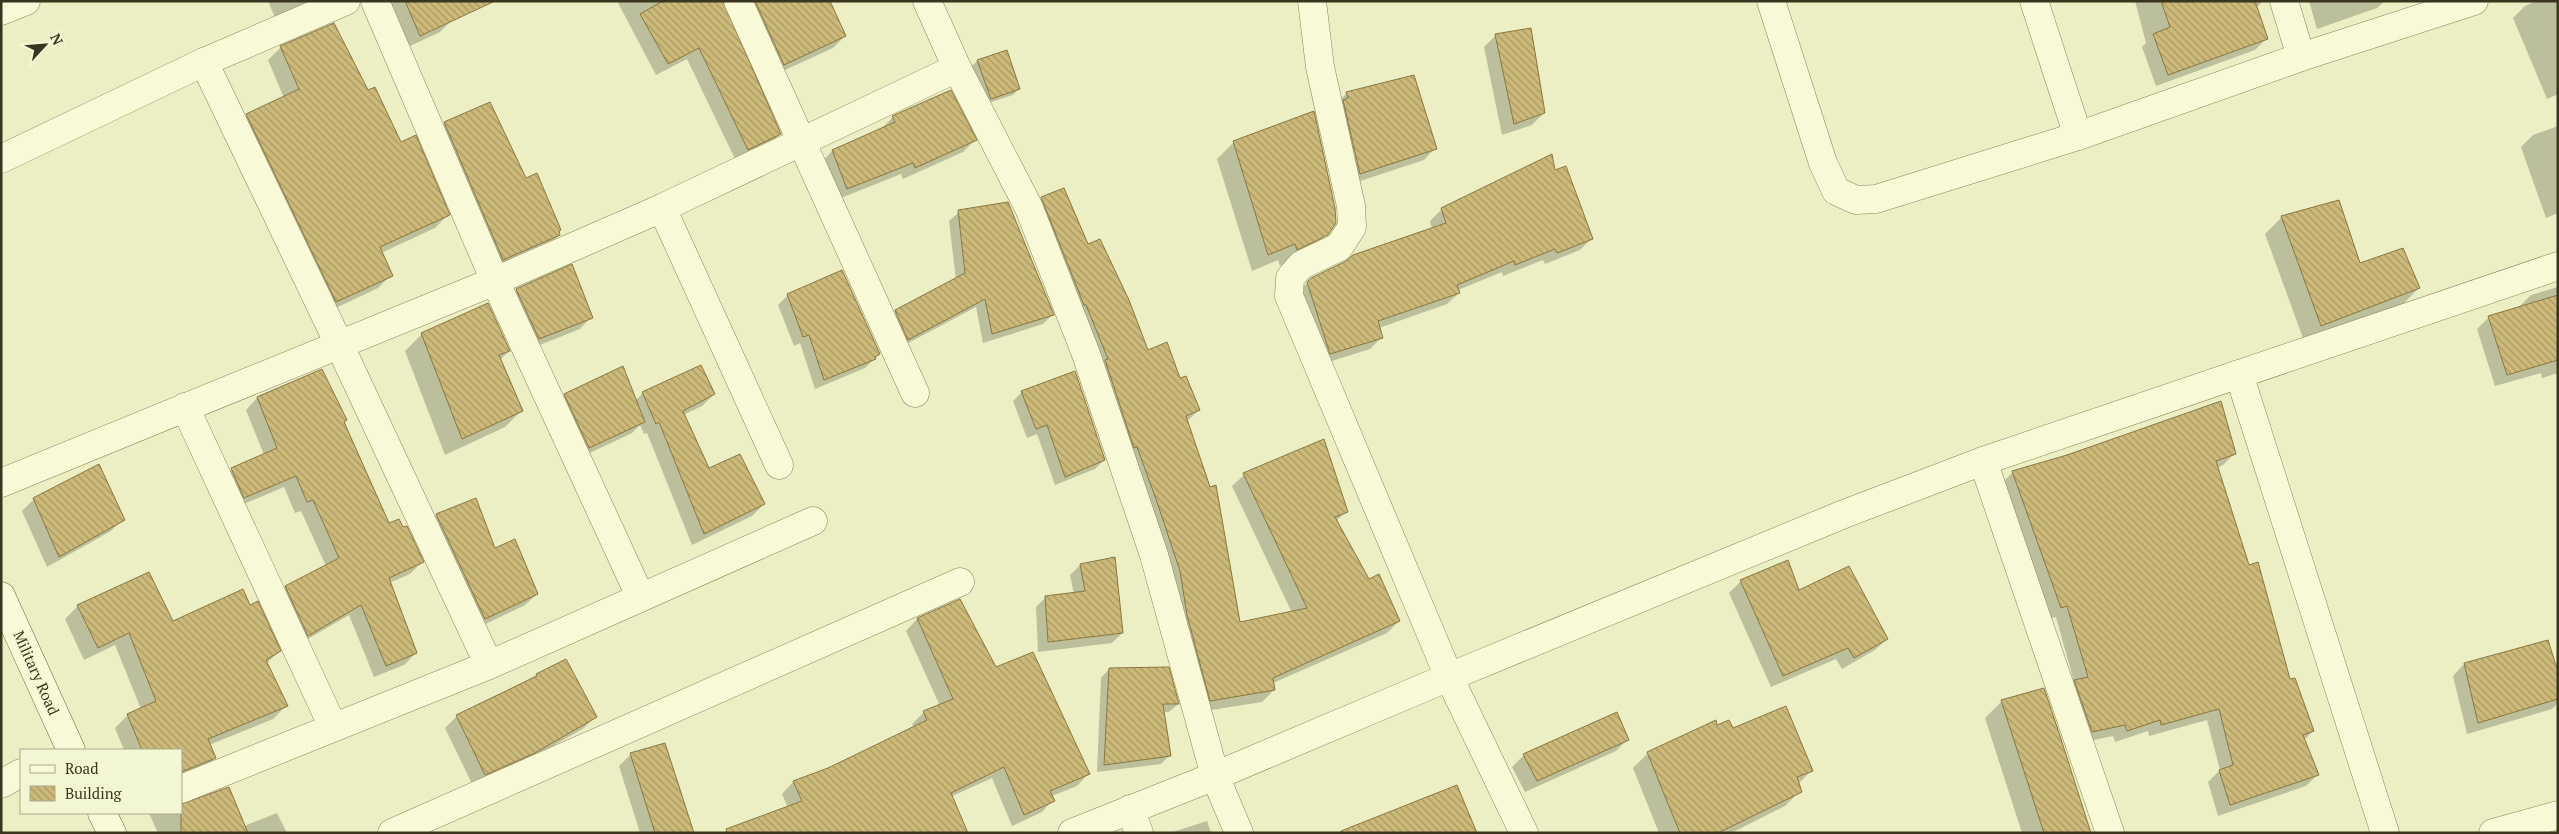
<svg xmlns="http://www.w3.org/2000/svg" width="2559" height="834" font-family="'PT Serif',serif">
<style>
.shadow{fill:#0003}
.building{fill:url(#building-back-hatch);stroke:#897740}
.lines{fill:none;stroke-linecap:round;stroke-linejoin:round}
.minor-casing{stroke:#89845a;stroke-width:29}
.secondary-casing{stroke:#6b653d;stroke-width:29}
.minor{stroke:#f7f9d7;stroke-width:28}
.secondary{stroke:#f7f9d7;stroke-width:28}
.labels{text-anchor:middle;stroke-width:4;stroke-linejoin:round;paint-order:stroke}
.street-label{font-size:15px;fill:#39351e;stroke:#f3f6d3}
</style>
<defs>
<pattern id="building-back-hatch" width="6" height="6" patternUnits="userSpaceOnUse" patternTransform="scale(1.25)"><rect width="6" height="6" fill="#cdba79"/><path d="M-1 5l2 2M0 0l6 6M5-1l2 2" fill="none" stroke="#a79863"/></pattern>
</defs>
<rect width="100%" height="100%" fill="#ecefc4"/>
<g class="shadow">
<polygon points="268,1 312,1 276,20"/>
<polygon points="389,1 444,1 452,20 440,32 408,47"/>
<polygon points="617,1 722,1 780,134 768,146 736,161 687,59 656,75"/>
<polygon points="736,1 829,1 845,36 833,48 772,76"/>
<polygon points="2135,1 2263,1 2256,8 2267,38 2255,50 2156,86 2142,47 2146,43"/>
<polygon points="2309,1 2385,1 2377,8 2317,29"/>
<polygon points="2536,1 2558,1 2558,94 2547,99 2513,18 2525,6"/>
<polygon points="1496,35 1544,113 1532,125 1502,135 1484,47"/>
<polygon points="281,47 368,92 448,215 435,228 381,253 391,275 378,288 323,314 234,128 247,115 284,98 268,60"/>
<polygon points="977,61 1019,89 1013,95 985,104 972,66"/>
<polygon points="1347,93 1435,148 1424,160 1348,185 1335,105"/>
<polygon points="893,117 975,140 963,152 903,179 901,174 836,200 821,163 832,151 881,129"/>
<polygon points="445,123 525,179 559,235 547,247 491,271 433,135"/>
<polygon points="2558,126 2558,213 2546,218 2521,147 2533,135"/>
<polygon points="1234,142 1327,234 1310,251 1280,266 1278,260 1252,271 1217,159"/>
<polygon points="1554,172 1592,238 1580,250 1545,264 1543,260 1503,276 1502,272 1458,290 1459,293 1447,304 1379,328 1382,337 1370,349 1319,365 1299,291 1311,279 1432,229 1430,221 1442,209"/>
<polygon points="1042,198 1087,246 1147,351 1180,380 1199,410 1187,421 1239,623 1292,613 1232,486 1244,475 1346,512 1336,521 1368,580 1399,621 1387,633 1273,683 1274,690 1262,702 1199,712 1030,210"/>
<polygon points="959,212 1052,315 1043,324 983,343 976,307 899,348 886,320 895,311 956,280 949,221"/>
<polygon points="2282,217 2360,265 2419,288 2402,305 2304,341 2265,234"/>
<polygon points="2558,287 2558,373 2542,378 2541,373 2495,386 2477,329 2489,317 2519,307 2531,295"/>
<polygon points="517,290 591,317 580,329 527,350 505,302"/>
<polygon points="788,295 879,354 865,368 815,389 800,343 794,346 778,305"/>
<polygon points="422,334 509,351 500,360 522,410 505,427 445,455 405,351"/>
<polygon points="322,370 389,524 422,562 410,574 389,583 416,653 404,665 374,677 349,615 296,646 274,599 286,587 326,566 301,511 295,513 284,487 232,509 220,481 231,470 264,455 246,410 257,398"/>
<polygon points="1022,392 1104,460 1095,469 1055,485 1037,434 1027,438 1013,401"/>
<polygon points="643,393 714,394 702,406 683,415 709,470 764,504 752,516 692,545 647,433 644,434 640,425 632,433 577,459 553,407 565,395 635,401"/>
<polygon points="2235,453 2223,465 2217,468 2248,567 2289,681 2313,731 2304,740 2318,774 2306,786 2218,816 2208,782 2220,770 2207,720 2149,736 2148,731 2115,742 2113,736 2080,743 2063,693 2074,682 2056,617 2049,619 2001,484 2013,472"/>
<polygon points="98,465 123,519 111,531 47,567 22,511 34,499"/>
<polygon points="475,499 494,549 537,594 525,605 473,630 425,527 436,515"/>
<polygon points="1080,565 1122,633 1112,643 1038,652 1036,607 1046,597 1074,594 1070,575"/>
<polygon points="1741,581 1798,591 1887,639 1875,650 1842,669 1836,659 1771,687 1729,593"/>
<polygon points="959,601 996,669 1088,774 1077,786 1052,796 1053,800 1042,812 1012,826 992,778 871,833 721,833 788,808 782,794 793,782 828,769 914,728 912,724 924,712 940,706 906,631 917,619"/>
<polygon points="78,606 172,623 250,606 279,651 266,664 286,706 273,719 209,745 215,758 202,771 181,780 181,750 124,750 115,728 128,715 141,709 115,645 84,660 65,619"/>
<polygon points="566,660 595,717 584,728 522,764 473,786 445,728 457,716"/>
<polygon points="2464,664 2558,676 2558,703 2552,709 2467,734 2453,676"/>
<polygon points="1109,669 1178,704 1169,712 1163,712 1169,756 1161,764 1097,772 1101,678"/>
<polygon points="2002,701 2089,833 2022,833 1985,718"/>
<polygon points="1717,726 1732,730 1812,770 1798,784 1800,791 1785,806 1731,833 1659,833 1633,768 1648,753"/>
<polygon points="1628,739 1616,751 1525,792 1512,767 1524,755"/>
<polygon points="631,754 693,833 640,833 619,766"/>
<polygon points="149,813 181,813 244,826 277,813 287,833 158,833"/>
<polygon points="1207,821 1211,833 1170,833"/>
</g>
<g class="building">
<polygon points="405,1 495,1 420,36"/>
<polygon points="663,1 723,1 781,134 748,150 699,48 668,64 640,14"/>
<polygon points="755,1 830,1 846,36 784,65"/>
<polygon points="2161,1 2255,1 2268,39 2168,75 2153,34 2170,27"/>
<polygon points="334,23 368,90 375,87 401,142 416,135 450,215 380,247 393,276 336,302 246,114 299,89 280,46"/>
<polygon points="1531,28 1545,113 1514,124 1495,34"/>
<polygon points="1007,50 1020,89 991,99 977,60"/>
<polygon points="1414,75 1437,149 1360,174 1343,100 1348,98 1346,92"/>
<polygon points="951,90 977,140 915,168 913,163 847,189 832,150 895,122 892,116"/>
<polygon points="490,102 526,178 537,173 561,230 559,231 560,235 503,260 444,122"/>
<polygon points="1314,111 1335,208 1336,223 1328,235 1297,250 1295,244 1268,255 1233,141"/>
<polygon points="1552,154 1555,170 1566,166 1593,239 1557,253 1555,249 1515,265 1514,261 1457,285 1460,293 1378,321 1383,338 1330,354 1307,282 1311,278 1346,261 1353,255 1446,223 1441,208"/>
<polygon points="1064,188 1088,244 1100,239 1129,300 1148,350 1167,342 1180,378 1186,376 1200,410 1186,416 1210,487 1216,485 1240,622 1307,608 1243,473 1324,439 1348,512 1335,517 1369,579 1379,574 1400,621 1273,678 1275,690 1210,701 1187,615 1180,571 1157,502 1137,447 1134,448 1105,360 1108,359 1086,305 1084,305 1041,197"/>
<polygon points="2339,200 2360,263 2403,248 2420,288 2321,326 2281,216"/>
<polygon points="1008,202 1054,315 992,334 985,299 908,340 895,310 965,273 958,210"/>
<polygon points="572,264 593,318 539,339 516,289"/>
<polygon points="842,270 880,354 875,357 876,359 824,380 809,335 803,337 787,294"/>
<polygon points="2558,295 2558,360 2507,375 2488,316"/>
<polygon points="488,303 510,351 499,355 523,411 462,439 421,333"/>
<polygon points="701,365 715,394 683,411 709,468 740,454 765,504 704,534 659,422 656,424 642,392"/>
<polygon points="623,366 645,422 589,448 564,394"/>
<polygon points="322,369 347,420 344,422 389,523 399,519 403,527 407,526 424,562 389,578 417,653 386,666 361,605 308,636 285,586 339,558 313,500 307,502 296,476 244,498 231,468 277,448 257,397"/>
<polygon points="1075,371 1105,460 1065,477 1047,425 1036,429 1021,391"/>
<polygon points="2221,401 2236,454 2216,461 2249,565 2258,562 2290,679 2295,678 2314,731 2303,735 2319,775 2230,805 2219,770 2233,765 2219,709 2161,725 2160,720 2127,731 2125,725 2092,732 2074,680 2088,677 2067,606 2061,608 2012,471 2067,455"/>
<polygon points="99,464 125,520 59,557 33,498"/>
<polygon points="476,498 495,548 515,539 538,594 485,619 436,514"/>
<polygon points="1115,557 1123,633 1048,642 1045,596 1085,591 1080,564"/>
<polygon points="1788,560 1799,590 1849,566 1888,639 1854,658 1848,648 1783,676 1740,580"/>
<polygon points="149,572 173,621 243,589 250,605 258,601 281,651 266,660 288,706 208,739 216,758 181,772 181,750 142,750 127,714 156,701 129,633 98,648 77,605"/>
<polygon points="960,599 996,667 1033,652 1090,774 1050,791 1055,801 1024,815 1004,767 951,793 968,833 727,833 726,829 802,801 793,781 828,768 927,720 923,711 953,699 917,618"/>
<polygon points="2548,640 2558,672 2558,699 2478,723 2464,663"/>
<polygon points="566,659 597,717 535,753 485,775 456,715 537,676 536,674"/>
<polygon points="1169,667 1179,704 1163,704 1171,756 1104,765 1109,668"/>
<polygon points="2044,688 2061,739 2091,833 2044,833 2001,700"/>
<polygon points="1786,706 1813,771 1797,777 1802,792 1718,833 1680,833 1647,752 1716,720 1717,725 1729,720 1733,728"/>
<polygon points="1617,712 1629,740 1537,781 1523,754"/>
<polygon points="665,743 694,833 655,833 630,753"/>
<polygon points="1457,785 1477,833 1341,833 1341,831"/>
<polygon points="229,787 248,833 181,833 181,804"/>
</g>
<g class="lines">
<g class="minor-casing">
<g id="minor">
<polyline points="375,1 495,281 640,596"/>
<polyline points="738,1 915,393"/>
<polyline points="927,1 957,68 1029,208 1086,354 1154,555 1215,776 1239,833"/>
<polyline points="1312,1 1320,67 1351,206 1352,227 1339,247 1301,265 1290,278 1289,296 1449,677 1524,833"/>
<polyline points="1771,1 1823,163 1836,191 1856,200 1876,199 2078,136 2301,57 2474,1"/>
<polyline points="2034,1 2078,136"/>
<polyline points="2284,1 2301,57"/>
<polyline points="1,11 26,1"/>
<polyline points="1,159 204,62 346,1"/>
<polyline points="662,208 779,465"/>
<polyline points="2239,374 2385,833"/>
<polyline points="185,407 333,727"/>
<polyline points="1983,461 2110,833"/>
<polyline points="1,483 495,281 662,208 957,68"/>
<polyline points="489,665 813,521"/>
<polyline points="1,784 21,773"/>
<polyline points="181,789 489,665 339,344 204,62"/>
<polyline points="1130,809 1139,833"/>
<polyline points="392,833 960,582"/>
<polyline points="1072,833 1215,776 1449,677 1844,514 1983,461 2558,266"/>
<polyline points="2493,833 2558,815"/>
</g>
</g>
<g class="secondary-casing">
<g id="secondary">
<polyline points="1,596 71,750"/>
<polyline points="102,813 112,833"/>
</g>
</g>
<use href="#minor" class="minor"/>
<use href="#secondary" class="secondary"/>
</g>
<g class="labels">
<g class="street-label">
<text transform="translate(36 673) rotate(66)" y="5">Military Road</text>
</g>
</g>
<rect width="2559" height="834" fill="none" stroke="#39351e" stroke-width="5"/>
<rect x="20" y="749" width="162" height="65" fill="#f3f6d3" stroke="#a9a98b"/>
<rect x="30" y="765" width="25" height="8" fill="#f7f9d7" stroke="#a9a98b"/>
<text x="65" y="774" font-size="15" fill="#39351e">Road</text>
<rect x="30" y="786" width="25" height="15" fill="url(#building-back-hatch)" stroke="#a9a98b"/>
<text x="65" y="799" font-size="15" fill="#39351e">Building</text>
<g transform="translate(45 45) rotate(64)" stroke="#f3f6d3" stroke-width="4" paint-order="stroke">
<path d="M0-4L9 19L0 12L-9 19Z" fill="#39351e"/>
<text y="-8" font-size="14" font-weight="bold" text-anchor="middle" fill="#39351e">N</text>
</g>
</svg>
